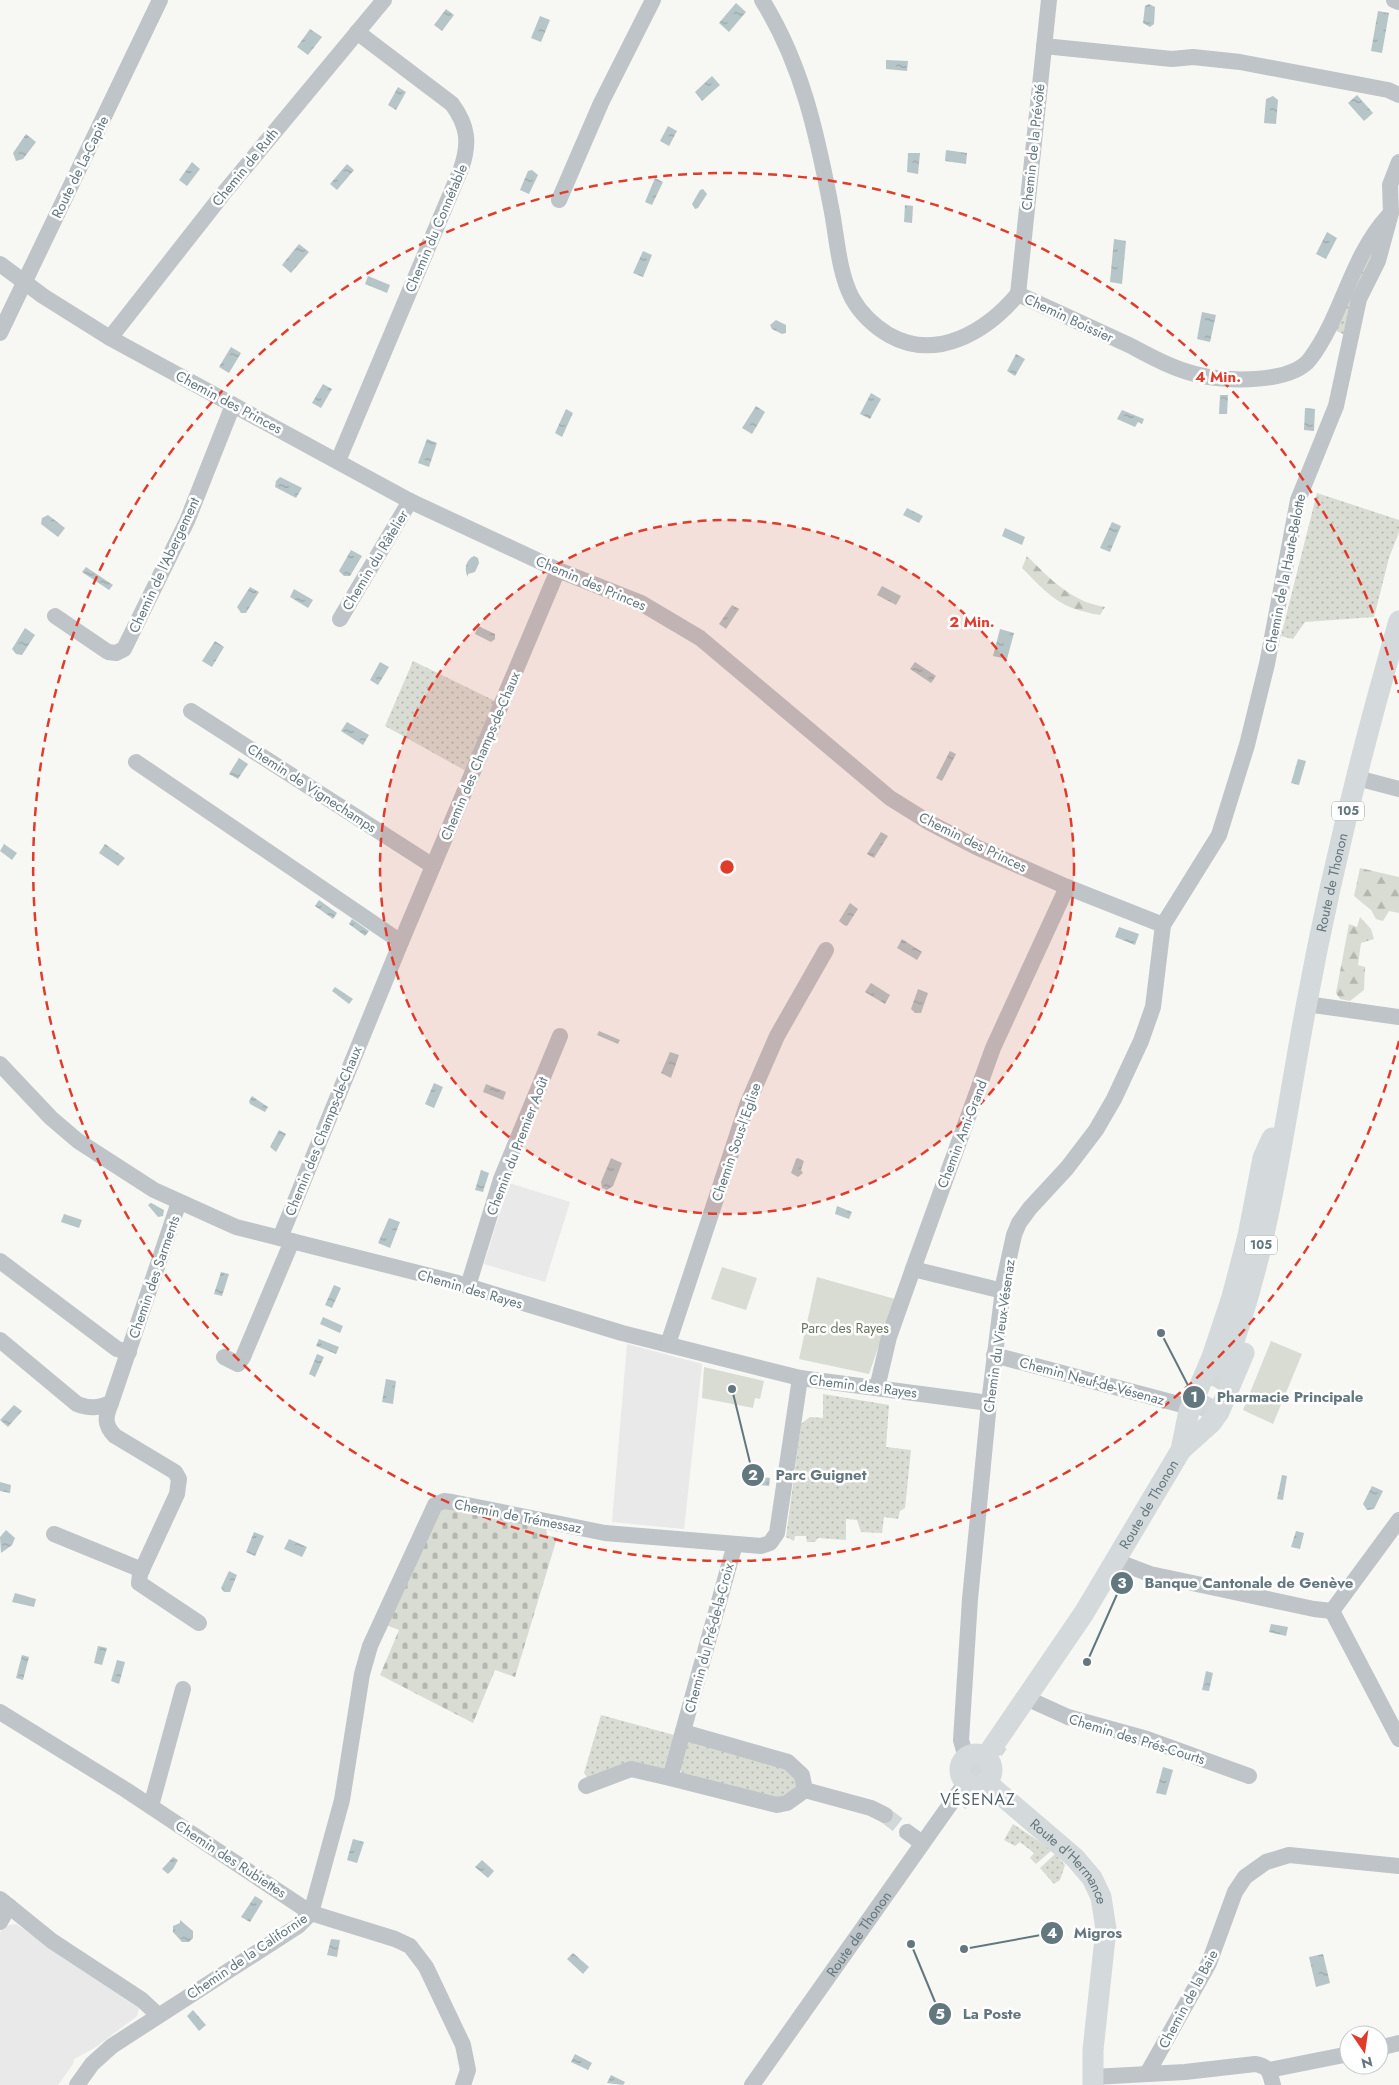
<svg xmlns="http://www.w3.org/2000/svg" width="1399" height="2085" font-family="Jost,sans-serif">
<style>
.built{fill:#e8e9e8}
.grass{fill:url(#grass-dots)}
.forest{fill:url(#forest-firs)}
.cemetery{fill:url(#cemetery-stones)}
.green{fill:#d8dcd3}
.water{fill:url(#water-ripples)}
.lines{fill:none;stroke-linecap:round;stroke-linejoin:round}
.minor-tunnel{stroke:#d2d7d7;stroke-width:16;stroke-dasharray:16 8;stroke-linecap:butt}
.major-tunnel{stroke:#d2d7d7;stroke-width:21;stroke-dasharray:21 11;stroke-linecap:butt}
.minor{stroke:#bec4c7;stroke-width:16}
.major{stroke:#d4d9db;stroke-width:21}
.ring{fill:none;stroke:#e13b2b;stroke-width:2.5;stroke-dasharray:9 6}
.labels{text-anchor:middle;stroke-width:5;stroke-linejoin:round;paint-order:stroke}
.shield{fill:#fff;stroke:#92a0a5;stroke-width:1}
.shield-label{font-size:12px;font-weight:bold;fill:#63777f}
.street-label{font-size:14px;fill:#63777f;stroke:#fff}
.park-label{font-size:14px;fill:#687761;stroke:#fff}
.quarter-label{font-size:16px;letter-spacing:1px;fill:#54646a;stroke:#fff}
.centre{fill:#e13b2b;stroke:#fff;stroke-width:2.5}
.ring-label{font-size:15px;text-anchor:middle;font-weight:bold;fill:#e13b2b;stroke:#fff;stroke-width:5;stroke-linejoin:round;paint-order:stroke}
.leader{fill:none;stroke:#63777f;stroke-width:2}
.callout-dot{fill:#63777f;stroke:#fff;stroke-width:2}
.mark-label{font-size:15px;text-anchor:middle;font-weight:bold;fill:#fff}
.callout-label{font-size:15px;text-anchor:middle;font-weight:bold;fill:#63777f;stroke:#fff;stroke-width:5;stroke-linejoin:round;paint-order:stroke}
</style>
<defs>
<pattern id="grass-dots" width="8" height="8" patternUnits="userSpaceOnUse" patternTransform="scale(1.25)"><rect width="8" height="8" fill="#d8dcd3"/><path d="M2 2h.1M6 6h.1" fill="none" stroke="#b3b7b0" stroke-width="1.8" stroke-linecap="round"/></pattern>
<pattern id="forest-firs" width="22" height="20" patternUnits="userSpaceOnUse" patternTransform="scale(1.25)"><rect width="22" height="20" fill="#d8dcd3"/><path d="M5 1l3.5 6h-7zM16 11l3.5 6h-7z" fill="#b3b7b0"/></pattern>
<pattern id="cemetery-stones" width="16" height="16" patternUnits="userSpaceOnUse" patternTransform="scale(1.25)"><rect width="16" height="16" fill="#d8dcd3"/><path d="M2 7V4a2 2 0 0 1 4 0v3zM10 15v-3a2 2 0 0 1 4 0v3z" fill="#b3b7b0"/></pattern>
<pattern id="water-ripples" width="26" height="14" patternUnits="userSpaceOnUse" patternTransform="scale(1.25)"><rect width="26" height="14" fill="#b6c5c7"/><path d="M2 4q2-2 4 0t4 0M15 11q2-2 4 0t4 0" fill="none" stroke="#98a5a7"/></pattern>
</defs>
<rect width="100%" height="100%" fill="#f7f7f4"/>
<g class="built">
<polygon points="509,1183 570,1202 545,1282 484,1264"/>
<polygon points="627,1344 702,1364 684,1529 612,1522"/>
<polygon points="16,1924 138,2005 139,2009 137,2016 96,2047 74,2059 73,2064 58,2085 0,2085 0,1932 6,1926"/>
</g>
<g class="grass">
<polygon points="1376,246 1345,335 1332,329 1364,263"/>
<polygon points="1317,493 1399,520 1399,532 1389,558 1374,617 1305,622 1293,639 1281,636"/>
<polygon points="413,661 495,701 466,771 385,726"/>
<polygon points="823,1394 889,1405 886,1447 911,1450 905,1508 900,1511 898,1519 884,1517 882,1533 861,1532 857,1520 846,1519 846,1540 818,1538 815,1542 807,1542 806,1536 795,1536 794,1541 786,1537 801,1424 810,1417 823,1418"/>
<polygon points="601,1715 674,1735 664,1769 587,1777 584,1773"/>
<polygon points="689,1737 787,1765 800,1786 780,1800 683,1774 680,1770"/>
<polygon points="1013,1824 1052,1850 1036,1864 1030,1858 1034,1853 1020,1842 1015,1846 1004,1840"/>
<polygon points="1055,1854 1065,1865 1060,1880 1054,1884 1040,1868"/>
</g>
<g class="forest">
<path d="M1027 556C1050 579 1072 602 1105 607L1100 615C1059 608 1050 596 1022 568Z"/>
<polygon points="1360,868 1399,877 1399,913 1389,911 1383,921 1376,919 1371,910 1354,896"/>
<polygon points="1360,917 1371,929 1374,939 1361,943 1358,965 1365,967 1364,990 1350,1001 1340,999 1336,993 1349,924 1357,927"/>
</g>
<polygon class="cemetery" points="447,1508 546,1529 547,1535 557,1538 515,1677 495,1670 473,1723 380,1675 399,1630 386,1625 439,1512"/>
<g class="green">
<polygon points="722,1267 757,1278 746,1310 711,1299"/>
<polygon points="817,1277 895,1299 869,1374 799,1359"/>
<polygon points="1271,1341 1302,1354 1273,1424 1243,1410"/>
<polygon points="704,1367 764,1381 760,1399 755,1398 753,1408 702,1398"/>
</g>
<g class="water">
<polygon points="736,3 746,12 729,32 719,23"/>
<polygon points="1149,4 1155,7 1154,24 1150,27 1143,23 1145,6"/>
<polygon points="446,9 454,15 442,31 434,25"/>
<polygon points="1378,11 1389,13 1382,53 1371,51"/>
<polygon points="540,16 550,20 541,42 531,38"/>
<polygon points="310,29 322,37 308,55 297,47"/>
<polygon points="886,60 908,61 907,71 886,69"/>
<polygon points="712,76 720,85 702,101 695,92"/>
<polygon points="398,87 406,92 396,110 388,105"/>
<polygon points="1357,95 1373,113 1364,121 1348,103"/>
<polygon points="1273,96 1278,100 1276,124 1264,123 1266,99"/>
<polygon points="668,126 677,131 669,146 660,141"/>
<polygon points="26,134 36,142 23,159 16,161 13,153"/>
<polygon points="946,150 967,153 966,164 945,161"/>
<polygon points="908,153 920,153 918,174 907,172"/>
<polygon points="192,162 200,169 187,186 179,180"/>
<polygon points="347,164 354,170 337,190 330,184"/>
<polygon points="532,170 538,175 529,194 520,190 528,171"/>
<polygon points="655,178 663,182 652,205 645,202"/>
<polygon points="703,189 707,194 698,208 695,209 692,204 700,190"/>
<polygon points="905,205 913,206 912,223 904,222"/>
<polygon points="1327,232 1337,238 1326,259 1316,254"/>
<polygon points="1114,239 1126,241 1122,284 1110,282"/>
<polygon points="299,244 309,252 291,273 282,265"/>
<polygon points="643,251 652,255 643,277 633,273"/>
<polygon points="368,276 390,285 387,293 365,284"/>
<polygon points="1202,312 1216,315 1210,342 1197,339"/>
<polygon points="776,320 786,325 786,333 782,334 772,329 770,325"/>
<polygon points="231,347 241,353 229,373 219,367"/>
<polygon points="1016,354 1025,359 1015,376 1007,371"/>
<polygon points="323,384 332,389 321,408 312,403"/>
<polygon points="871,393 881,399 870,419 860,414"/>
<polygon points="1220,395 1228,395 1227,414 1219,414"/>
<polygon points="756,406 765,412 752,434 742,428"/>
<polygon points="1305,408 1315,409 1314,431 1304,430"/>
<polygon points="566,409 573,413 562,437 555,433"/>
<polygon points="1122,410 1144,419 1142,424 1138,422 1135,427 1117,419"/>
<polygon points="427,439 437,443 429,467 418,463"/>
<polygon points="280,477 302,488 296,498 275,487 276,481"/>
<polygon points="907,508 923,516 919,523 903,515"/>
<polygon points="48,515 65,528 58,537 41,524 42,518"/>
<polygon points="1112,522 1121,526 1110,552 1100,548"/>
<polygon points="1005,528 1025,537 1022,545 1002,536"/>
<polygon points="351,550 362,556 350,576 344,576 339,571"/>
<path d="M474 556 478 558 479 563 475 572 468 574V577C464 571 465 560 474 556Z"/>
<polygon points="86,567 113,585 109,590 82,572"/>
<polygon points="882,586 901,596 896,605 877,595"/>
<polygon points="250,587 259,592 246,613 241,613 237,607"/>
<polygon points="294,589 313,600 308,608 290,597"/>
<polygon points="732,605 739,609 726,629 719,624"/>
<polygon points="478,626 495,634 495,639 491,642 475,634"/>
<polygon points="25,628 35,635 22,655 16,654 12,649"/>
<polygon points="1000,629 1014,633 1007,659 993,656"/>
<polygon points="215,641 224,647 212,667 202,661"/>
<polygon points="380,662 389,667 378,685 370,680"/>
<polygon points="915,662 936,676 931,683 910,669"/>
<polygon points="347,722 369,735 363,745 341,731"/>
<polygon points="950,751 956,754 942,781 936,778"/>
<polygon points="239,758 248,764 238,779 229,774"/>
<polygon points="1298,759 1306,761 1299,785 1291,783"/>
<polygon points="881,832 888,836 874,858 867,854"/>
<polygon points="4,844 17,853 12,860 0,851"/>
<polygon points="105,844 125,858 118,866 99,853"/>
<polygon points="319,900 337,913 333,919 315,906"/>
<polygon points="850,903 858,909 847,926 844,925 839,921"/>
<polygon points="352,919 369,931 365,936 349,924"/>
<polygon points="1119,927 1139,934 1135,945 1115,937"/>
<polygon points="902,939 922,952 917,960 897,948"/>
<polygon points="871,983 890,995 885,1004 865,992"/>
<polygon points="335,987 353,999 349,1004 332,991"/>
<polygon points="918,989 928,993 921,1013 915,1013 911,1009"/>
<polygon points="599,1031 620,1040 618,1044 597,1035"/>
<polygon points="670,1052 679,1055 671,1078 661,1073"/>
<polygon points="434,1083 443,1087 434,1108 425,1104"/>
<polygon points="486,1084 506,1092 503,1100 483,1092"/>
<polygon points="252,1096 268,1107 265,1112 250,1104 249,1101"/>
<polygon points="279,1130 286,1134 276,1152 270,1147"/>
<polygon points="611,1158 622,1163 613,1186 607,1190 602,1188 601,1182"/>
<polygon points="798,1158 804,1161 801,1170 803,1173 798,1177 791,1173 796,1159"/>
<polygon points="481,1170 489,1173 483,1192 475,1190"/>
<polygon points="151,1203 164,1210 163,1216 158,1217 148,1205"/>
<polygon points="837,1206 852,1212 849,1219 835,1214"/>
<polygon points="64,1214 82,1220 79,1228 61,1222"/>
<polygon points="389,1218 400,1222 390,1248 378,1243"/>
<polygon points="221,1272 229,1274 222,1296 214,1294"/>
<polygon points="334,1285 341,1288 332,1308 325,1305"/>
<polygon points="323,1317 343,1326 340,1333 320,1324"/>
<polygon points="319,1339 339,1347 336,1354 316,1346"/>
<polygon points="317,1354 324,1357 315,1377 309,1374"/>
<polygon points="386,1379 396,1381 393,1404 382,1402"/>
<polygon points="14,1405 22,1411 8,1427 0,1420"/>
<polygon points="748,1475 770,1478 769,1486 747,1484"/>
<polygon points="1282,1475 1287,1476 1283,1500 1277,1499"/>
<polygon points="0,1482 11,1485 10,1493 0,1491"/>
<polygon points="1372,1486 1383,1491 1374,1509 1367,1510 1363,1504"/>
<polygon points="6,1530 15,1538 12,1545 1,1553 0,1537"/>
<polygon points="1296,1531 1304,1533 1300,1549 1291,1547"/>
<polygon points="254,1532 264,1536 255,1556 246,1552"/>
<polygon points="289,1539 307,1547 302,1557 284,1549"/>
<polygon points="229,1571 237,1575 230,1592 224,1592 221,1588"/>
<polygon points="15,1593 36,1599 34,1607 12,1602"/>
<polygon points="1271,1624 1288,1627 1286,1636 1269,1632"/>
<polygon points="98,1646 107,1648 102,1665 94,1663"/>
<polygon points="22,1655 29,1657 23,1680 16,1678"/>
<polygon points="117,1660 125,1662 119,1684 111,1681"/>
<polygon points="1206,1671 1213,1673 1209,1691 1202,1690"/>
<polygon points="1163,1767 1173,1770 1166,1795 1156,1793"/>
<polygon points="353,1839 364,1842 357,1863 347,1860"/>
<polygon points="173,1857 178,1860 173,1869 168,1874 162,1869"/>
<polygon points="482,1860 494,1871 488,1878 475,1867"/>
<polygon points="255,1896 263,1901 250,1922 241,1917"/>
<polygon points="180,1920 193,1931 193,1938 189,1942 182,1942 173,1932 173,1926 180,1923"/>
<polygon points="331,1939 340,1940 337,1957 327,1955"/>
<polygon points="573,1953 589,1967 583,1974 567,1959"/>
<polygon points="1323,1954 1330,1983 1316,1987 1309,1957"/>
<polygon points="193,2010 206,2025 199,2031 187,2016"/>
<polygon points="575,2054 592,2063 588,2070 571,2062"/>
<polygon points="611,2075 625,2082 623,2085 607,2083"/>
</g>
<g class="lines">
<polyline class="minor-tunnel" points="885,1815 907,1832"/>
<g class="major-tunnel">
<polyline points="1185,1444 1224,1368"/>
<polyline points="957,1803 998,1743"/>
</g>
<g class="minor">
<path d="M762 0C802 64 817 134 831 207 837 236 838 271 852 298 861 314 874 326 889 335 937 362 987 331 1018 294 1055 311 1092 328 1129 345 1150 356 1171 368 1195 374 1223 382 1291 384 1310 359 1343 315 1350 258 1388 216"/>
<polyline points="1394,0 1399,2"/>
<polyline points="1044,46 1172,59 1193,57 1240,62 1388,90 1399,95"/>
<polyline points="559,200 601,103 653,0"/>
<polyline points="0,264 43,296 110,338 410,501 558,570 641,603 700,638 890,798 930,823 976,847 1067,887 1163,925"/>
<polyline points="1018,294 1049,0"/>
<polyline points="0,333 160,0"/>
<polyline points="110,338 223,194 384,0"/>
<path d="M338 461 461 169C470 143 468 126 452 104L357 32"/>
<polyline points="55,616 108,652 116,653 124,649 187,521 233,405"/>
<polyline points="340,619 410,501"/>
<polyline points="191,711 433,866"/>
<polyline points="136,762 401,942"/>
<polyline points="1357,778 1399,789"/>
<polyline points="1306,1004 1399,1017"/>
<polyline points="0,1064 51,1118 78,1141 154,1190 236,1227 454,1282 622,1333 800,1378 989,1403"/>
<polyline points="280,1238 401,942 558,570"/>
<polyline points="0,1261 117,1349 129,1352"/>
<polyline points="913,1269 1003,1291"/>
<polyline points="468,1286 501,1179 560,1036"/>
<path d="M0 1340 77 1404C90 1409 98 1408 111 1403 105 1417 104 1425 115 1436L175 1472 179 1479 177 1494 140 1574 139 1583 199 1623"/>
<polyline points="668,1344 747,1105 777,1036 826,950"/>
<polyline points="994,1355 1190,1407"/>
<polyline points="224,1357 238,1364 243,1357 292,1241"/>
<polyline points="877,1388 889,1337 913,1269 993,1048 1067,887"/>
<polyline points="111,1403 179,1202"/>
<polyline points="54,1534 142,1570"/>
<polyline points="1116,1561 1150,1574 1314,1609 1332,1611"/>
<polyline points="1332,1611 1399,1739"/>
<polyline points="1332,1611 1399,1520"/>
<polyline points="1026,1698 1068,1717 1147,1739 1249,1776"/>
<polyline points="0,1712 126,1790 311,1913 395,1939 410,1946 426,1967 463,2045 468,2070 463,2085"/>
<polyline points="683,1732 788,1762 802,1775 805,1790 871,1808 885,1815"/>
<polyline points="966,1758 961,1740 970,1599 989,1403 1004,1281 1014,1235 1019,1223 1030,1208 1067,1168 1096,1130 1114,1099 1141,1041 1153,1007 1163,925 1219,835 1247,745 1267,664 1298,500 1336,406 1359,299 1378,261 1391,213 1390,185 1399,162"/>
<polyline points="670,1778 777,1805 787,1803 805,1790"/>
<polyline points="586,1786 631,1769 670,1778 735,1544"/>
<polyline points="151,1806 183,1689"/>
<polyline points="907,1832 922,1843"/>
<polyline points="0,1899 52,1941 142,2000 158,2015"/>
<polyline points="311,1913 342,1800 362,1674 370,1646 435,1505 444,1501 452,1502 605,1533 761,1546 770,1543 777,1533 800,1378"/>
<polyline points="0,1922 9,1906"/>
<polyline points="1379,2048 1399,2043"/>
<polyline points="1269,2070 1349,2054"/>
<polyline points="1147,2074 1209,1963 1235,1892 1245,1877 1266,1862 1289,1855 1399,1866"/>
<path d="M1093 2077 1185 2072 1255 2064C1269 2066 1270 2073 1273 2085"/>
<polyline points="77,2085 92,2064 112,2046 298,1926 311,1913"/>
<path id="s1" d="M752 2085 966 1782"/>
</g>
<g class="major">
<path id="s2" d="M1224 1368C1269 1254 1283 1128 1306 1007 1330 877 1362 748 1399 621"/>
<polyline points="1181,1450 1189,1411 1212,1357 1232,1297 1248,1236 1263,1158 1272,1138"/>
<circle cx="976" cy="1770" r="16"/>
<path id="s3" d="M985 1758 1084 1613 1181 1450 1211 1423 1219 1412 1244 1353"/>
<path id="s4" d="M986 1782 1075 1858 1092 1878 1101 1897 1106 1929 1093 2050V2085"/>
</g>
</g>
<circle cx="727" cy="867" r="347" fill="#e13b2b" fill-opacity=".12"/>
<g class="ring">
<circle cx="727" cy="867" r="347"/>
<path d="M1399 1041A694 694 0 1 1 1399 693"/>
</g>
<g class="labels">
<g class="shield">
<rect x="1332" y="801.5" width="32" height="19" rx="4"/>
<rect x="1245" y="1235.5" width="32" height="19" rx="4"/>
</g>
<g class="shield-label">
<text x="1348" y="815">105</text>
<text x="1261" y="1249">105</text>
</g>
<g class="street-label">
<text transform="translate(1033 147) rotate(-84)" y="5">Chemin de la Prévôté</text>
<text transform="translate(80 167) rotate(-64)" y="5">Route de La-Capite</text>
<text transform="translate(245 167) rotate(-51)" y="5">Chemin de Ruth</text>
<text transform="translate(436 228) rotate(-67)" y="5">Chemin du Connétable</text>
<text transform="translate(1069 318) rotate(25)" y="5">Chemin Boissier</text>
<text transform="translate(229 402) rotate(28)" y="5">Chemin des Princes</text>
<text transform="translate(375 560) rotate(-59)" y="5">Chemin du Râtelier</text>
<text transform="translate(164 565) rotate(-65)" y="5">Chemin de l'Abergement</text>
<text transform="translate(1285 573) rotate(-79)" y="5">Chemin de la Haute-Belotte</text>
<text transform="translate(591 583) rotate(23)" y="5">Chemin des Princes</text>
<text transform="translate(480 756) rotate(-67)" y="5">Chemin des Champs-de-Chaux</text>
<text transform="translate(312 788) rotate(33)" y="5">Chemin de Vignechamps</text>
<text transform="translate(973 842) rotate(26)" y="5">Chemin des Princes</text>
<text dy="5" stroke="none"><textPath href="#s2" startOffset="498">Route de Thonon</textPath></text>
<text transform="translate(323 1131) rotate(-68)" y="5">Chemin des Champs-de-Chaux</text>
<text transform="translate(962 1134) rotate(-69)" y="5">Chemin Ami-Grand</text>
<text transform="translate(736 1142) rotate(-71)" y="5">Chemin Sous-l'Eglise</text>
<text transform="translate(517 1146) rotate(-69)" y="5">Chemin du Premier Août</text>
<text transform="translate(154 1277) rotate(-71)" y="5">Chemin des Sarments</text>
<text transform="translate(470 1289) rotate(16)" y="5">Chemin des Rayes</text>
<text transform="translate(999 1336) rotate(-82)" y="5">Chemin du Vieux-Vésenaz</text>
<text transform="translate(1092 1381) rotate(15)" y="5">Chemin Neuf-de-Vésenaz</text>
<text transform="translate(863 1386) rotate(7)" y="5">Chemin des Rayes</text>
<text dy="5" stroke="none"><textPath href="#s3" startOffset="302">Route de Thonon</textPath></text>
<text transform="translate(518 1516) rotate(11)" y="5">Chemin de Trémessaz</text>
<text transform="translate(709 1638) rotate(-75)" y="5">Chemin du Pré-de-la-Croix</text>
<text transform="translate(1137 1739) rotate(17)" y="5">Chemin des Prés-Courts</text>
<text transform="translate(231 1859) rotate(33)" y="5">Chemin des Rubiettes</text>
<text dy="5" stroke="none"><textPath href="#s4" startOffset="116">Route d'Hermance</textPath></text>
<text dy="5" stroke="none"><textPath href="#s1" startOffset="185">Route de Thonon</textPath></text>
<text transform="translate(247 1956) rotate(-34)" y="5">Chemin de la Californie</text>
<text transform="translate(1188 1999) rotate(-62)" y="5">Chemin de la Baie</text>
</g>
<g class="park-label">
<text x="845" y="1333">Parc des Rayes</text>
</g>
<g class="quarter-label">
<text x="978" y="1805">VÉSENAZ</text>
</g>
</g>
<circle cx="727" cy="867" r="8" class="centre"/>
<g class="ring-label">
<text x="1218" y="382">4 Min.</text>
<text x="972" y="627">2 Min.</text>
</g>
<path class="leader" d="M1161 1333L1194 1397M732 1389L753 1475M1087 1662L1122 1583M964 1949L1052 1933M911 1944L940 2014"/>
<g class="callout-dot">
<circle cx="1161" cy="1333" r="5"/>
<circle cx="732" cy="1389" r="5"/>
<circle cx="1087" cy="1662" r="5"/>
<circle cx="964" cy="1949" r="5"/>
<circle cx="911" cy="1944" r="5"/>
<circle cx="1194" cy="1397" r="12"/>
<circle cx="753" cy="1475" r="12"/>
<circle cx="1122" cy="1583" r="12"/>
<circle cx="1052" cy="1933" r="12"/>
<circle cx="940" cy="2014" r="12"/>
</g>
<g class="mark-label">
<text x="1194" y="1402">1</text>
<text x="753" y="1480">2</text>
<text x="1122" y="1588">3</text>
<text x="1052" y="1938">4</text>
<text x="940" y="2019">5</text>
</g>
<g class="callout-label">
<text x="1290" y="1402">Pharmacie Principale</text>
<text x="821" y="1480">Parc Guignet</text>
<text x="1249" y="1588">Banque Cantonale de Genève</text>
<text x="1098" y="1938">Migros</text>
<text x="992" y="2019">La Poste</text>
</g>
<g transform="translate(1364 2050) rotate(167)"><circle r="24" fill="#ffffff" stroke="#c1c9cc"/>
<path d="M0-4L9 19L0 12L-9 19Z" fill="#e13b2b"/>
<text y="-8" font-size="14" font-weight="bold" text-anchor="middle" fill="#63777f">N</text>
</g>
</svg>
